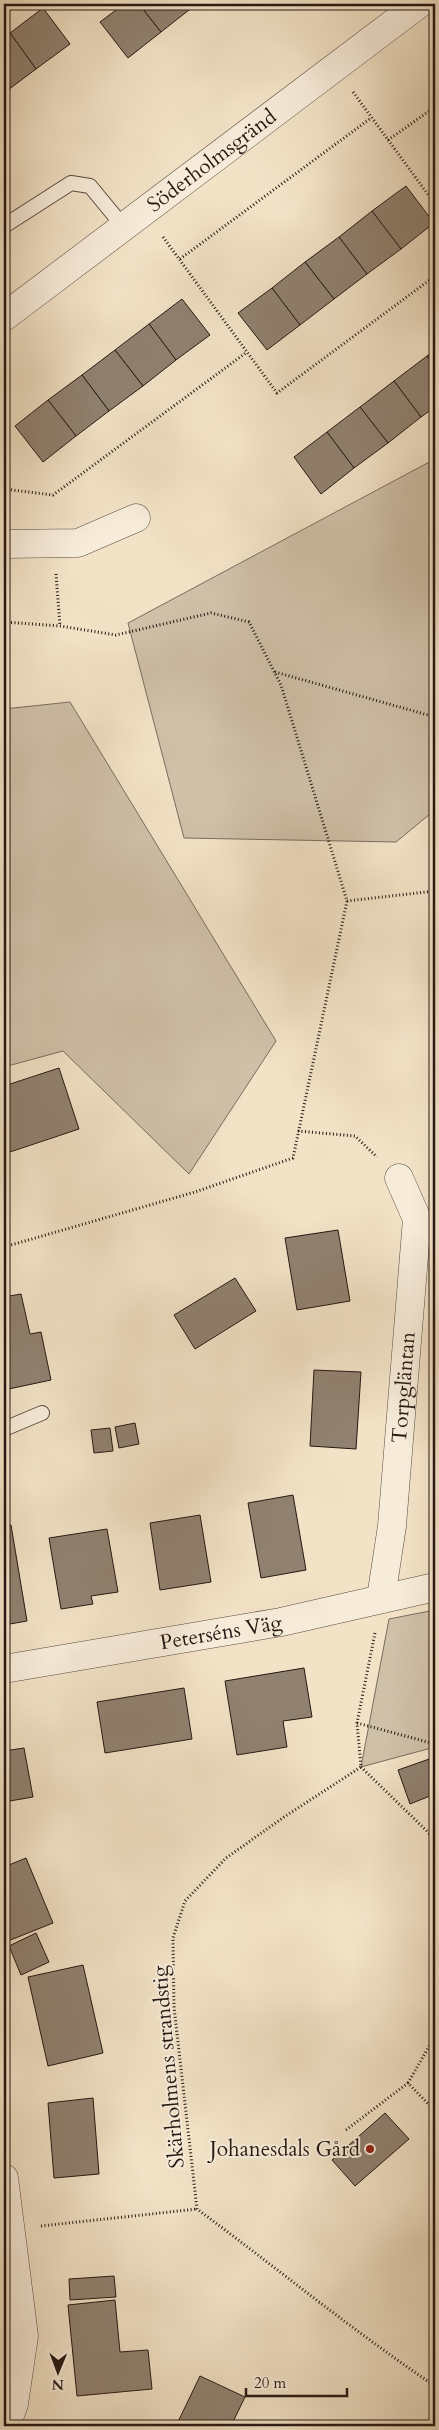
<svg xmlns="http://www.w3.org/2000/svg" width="439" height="2430" font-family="Cardo,serif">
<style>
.green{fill:#cfc0a8;stroke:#7a6c5e}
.building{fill:#908170;stroke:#261813}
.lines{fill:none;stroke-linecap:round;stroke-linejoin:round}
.service-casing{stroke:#594a40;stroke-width:16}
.minor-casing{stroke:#594a40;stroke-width:29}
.path{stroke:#261813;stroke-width:3;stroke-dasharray:1 2.5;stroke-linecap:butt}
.service{stroke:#f7ecda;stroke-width:14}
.minor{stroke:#f7ecda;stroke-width:28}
.poi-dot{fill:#8f2418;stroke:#f7ecda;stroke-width:2}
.labels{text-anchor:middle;stroke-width:4;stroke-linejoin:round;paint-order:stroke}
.street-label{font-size:21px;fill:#261813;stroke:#f7ecda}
.poi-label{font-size:21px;fill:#261813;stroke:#f7ecda;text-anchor:end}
</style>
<rect width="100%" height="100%" fill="#f2e2c6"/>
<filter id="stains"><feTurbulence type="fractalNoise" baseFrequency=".004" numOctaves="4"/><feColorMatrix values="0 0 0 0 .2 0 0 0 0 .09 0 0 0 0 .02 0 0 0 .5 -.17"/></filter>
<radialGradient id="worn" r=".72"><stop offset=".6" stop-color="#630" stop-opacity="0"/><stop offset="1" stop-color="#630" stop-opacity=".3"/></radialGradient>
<g class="green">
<polygon points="435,459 435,810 396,842 184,838 128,623"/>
<polygon points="70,702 276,1041 189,1174 63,1051 4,1067 4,709"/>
<polygon points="435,1610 435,1747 361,1767 389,1619"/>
</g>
<g class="building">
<polygon points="124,4 139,4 161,32 128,58 100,22"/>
<polygon points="139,4 192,4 194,6 161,32"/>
<polygon points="43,8 70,44 36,69 10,33"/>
<polygon points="10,33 36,69 4,93 4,37"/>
<polygon points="406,186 434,223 401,249 372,211"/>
<polygon points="372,211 401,249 367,274 339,237"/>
<polygon points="339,237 367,274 334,299 305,262"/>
<polygon points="305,262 334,299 300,325 272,288"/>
<polygon points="272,288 300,325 267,350 238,313"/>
<polygon points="182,299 210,335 176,360 149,324"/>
<polygon points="149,324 176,360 143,386 115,350"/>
<polygon points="115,350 143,386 109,411 82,375"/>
<polygon points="435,350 435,367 427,356"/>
<polygon points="427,356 435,367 435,407 421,417 394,381"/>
<polygon points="82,375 109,411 76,436 48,400"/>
<polygon points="394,381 421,417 388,443 360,407"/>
<polygon points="48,400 76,436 43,462 15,426"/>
<polygon points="360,407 388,443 354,468 327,432"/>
<polygon points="327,432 354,468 321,494 294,457"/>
<polygon points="59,1068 79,1129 4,1154 4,1086"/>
<polygon points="338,1230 350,1301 297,1310 285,1238"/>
<polygon points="235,1278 256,1311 195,1349 174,1315"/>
<polygon points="21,1294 30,1334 41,1332 51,1380 4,1390 4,1297"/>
<polygon points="314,1370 361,1372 356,1449 310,1446"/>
<polygon points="135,1423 139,1444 119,1448 115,1427"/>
<polygon points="110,1428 113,1451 94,1453 91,1430"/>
<polygon points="293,1495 306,1570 261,1578 248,1503"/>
<polygon points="200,1515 211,1582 160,1590 150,1523"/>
<polygon points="11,1525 27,1621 4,1625 4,1527"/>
<polygon points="107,1529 118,1592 91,1596 93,1604 61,1609 49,1538"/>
<polygon points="304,1668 312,1717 283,1721 287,1747 237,1755 225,1681"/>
<polygon points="184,1688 192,1739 105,1753 97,1702"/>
<polygon points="24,1748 33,1797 4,1802 4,1751"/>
<polygon points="435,1757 435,1794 410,1804 398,1770"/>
<polygon points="26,1858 53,1923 8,1941 4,1930 4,1867"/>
<polygon points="36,1933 49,1962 21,1975 9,1946"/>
<polygon points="83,1965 103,2053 48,2066 28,1977"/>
<polygon points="93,2098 99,2174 54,2178 48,2103"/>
<polygon points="385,2113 409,2139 355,2186 332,2160"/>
<polygon points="114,2276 116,2297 70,2300 69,2279"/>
<polygon points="115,2300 120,2352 148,2350 152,2389 77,2396 68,2305"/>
<polygon points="200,2376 245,2397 231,2426 176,2426"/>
</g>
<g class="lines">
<g class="service-casing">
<g id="service">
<polyline points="4,226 71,183 90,186 123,226"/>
<polyline points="4,1429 42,1413"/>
</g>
</g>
<g class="minor-casing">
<g id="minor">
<path id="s1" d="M4 317 419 4"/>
<polyline points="4,544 78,543 136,518"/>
<path id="s2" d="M381 1598 392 1526 417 1219 399 1178"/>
<path id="s3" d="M4 1669 281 1622 435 1587"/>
<polyline points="4,2178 24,2336 14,2404 6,2426"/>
</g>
</g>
<g class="path">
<polyline points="353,92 435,204"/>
<polyline points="388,140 435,107"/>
<polyline points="163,237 277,393 435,276"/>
<polyline points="180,259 371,118"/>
<polyline points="4,489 53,495 247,352"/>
<polyline points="56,574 60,626"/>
<polyline points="4,622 60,626 116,635 211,613 249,622 281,685 347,901 293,1158 195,1192 4,1247"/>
<polyline points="275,672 435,717"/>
<polyline points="347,901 435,891"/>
<polyline points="298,1131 355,1136 377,1157"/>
<path d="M375 1633 357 1723 361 1767 284 1817 226 1858 185 1901 173 1938 174 2007 197 2209C277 2268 353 2331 435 2386"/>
<polyline points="357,1723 435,1744"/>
<polyline points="361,1767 435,1839"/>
<polyline points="408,2083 435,2036"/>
<polyline points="346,2130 408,2083 435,2111"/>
<polyline points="41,2226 197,2209"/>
</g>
<use href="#service" class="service"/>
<use href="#minor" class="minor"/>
</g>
<circle class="poi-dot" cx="370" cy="2149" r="5"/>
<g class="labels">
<g class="street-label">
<text dy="7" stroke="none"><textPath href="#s1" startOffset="260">Söderholmsgränd</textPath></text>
<text dy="7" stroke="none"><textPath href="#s2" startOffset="212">Torpgläntan</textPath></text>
<text dy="7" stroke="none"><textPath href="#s3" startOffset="220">Peterséns Väg</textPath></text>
<text transform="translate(168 2067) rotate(-95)" y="7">Skärholmens strandstig</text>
</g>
<g class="poi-label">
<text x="360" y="2156">Johanesdals Gård</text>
</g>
</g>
<rect width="439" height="2430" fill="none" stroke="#f2e2c6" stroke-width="20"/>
<rect x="5" y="5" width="429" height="2420" fill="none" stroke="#261813" stroke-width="2.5"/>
<rect x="10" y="10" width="419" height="2410" fill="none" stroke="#261813"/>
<g transform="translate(58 2372) rotate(181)" stroke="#f7ecda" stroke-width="4" paint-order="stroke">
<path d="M0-4L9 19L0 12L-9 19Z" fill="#261813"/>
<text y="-8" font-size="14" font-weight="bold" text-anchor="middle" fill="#261813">N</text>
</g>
<path d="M246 2388v8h101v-8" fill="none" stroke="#261813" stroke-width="2.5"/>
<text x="254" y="2388" font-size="15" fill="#261813" stroke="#f7ecda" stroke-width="4" paint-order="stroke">20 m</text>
<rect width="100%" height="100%" filter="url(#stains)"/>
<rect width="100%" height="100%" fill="url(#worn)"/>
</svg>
